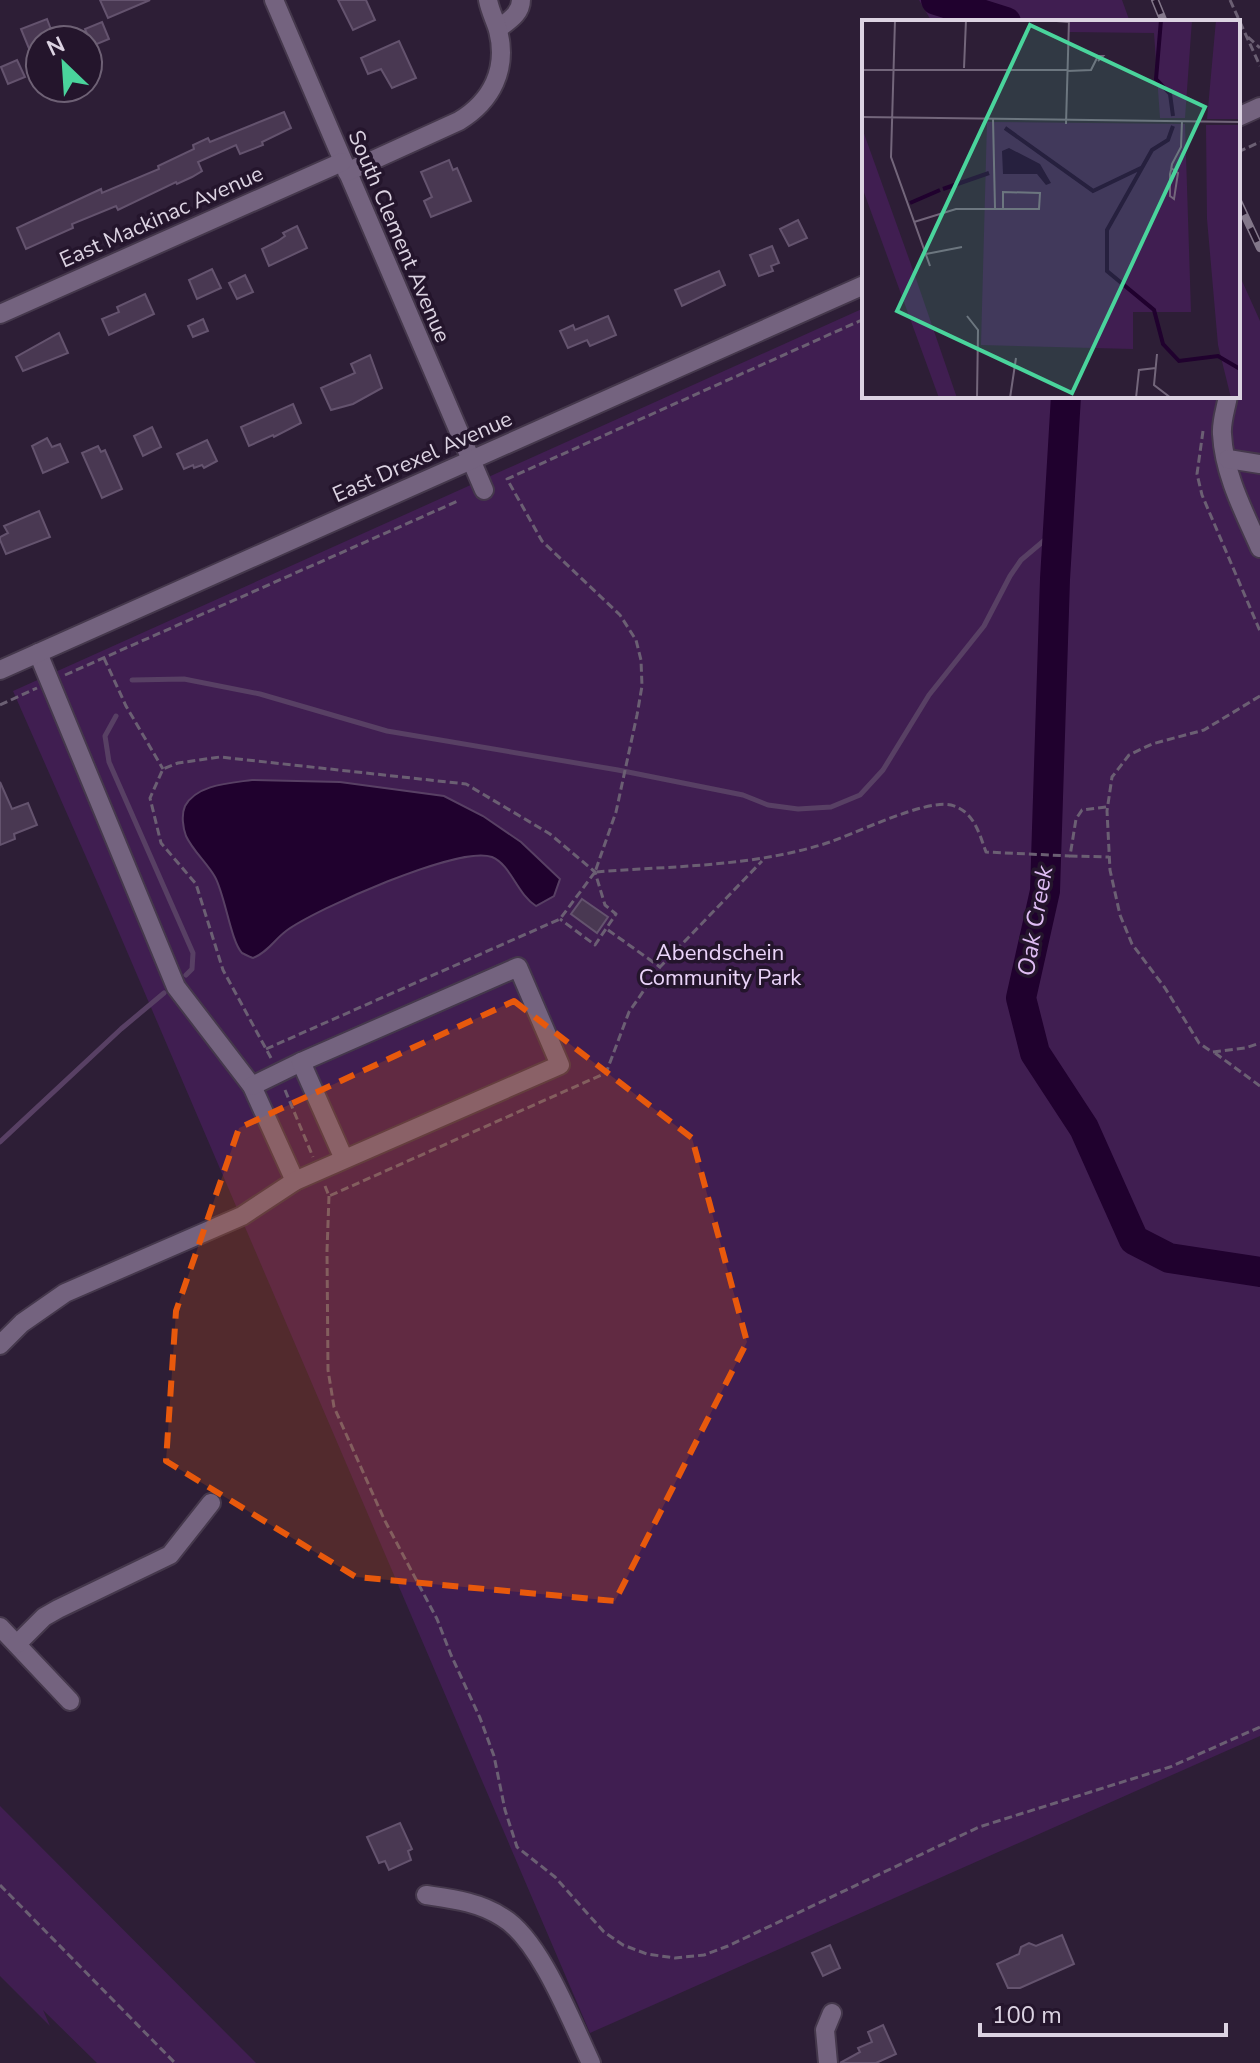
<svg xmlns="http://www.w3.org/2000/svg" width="1260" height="2063" font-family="'Nunito Sans',sans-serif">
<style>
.green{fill:#401e51}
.water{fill:#20012e;stroke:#584064;stroke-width:2}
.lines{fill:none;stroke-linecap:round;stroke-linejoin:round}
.stream{stroke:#584064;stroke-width:5}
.river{stroke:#20012e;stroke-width:30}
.building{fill:#493852;stroke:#64536e;stroke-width:2}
.minor-casing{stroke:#45384c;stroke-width:22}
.path{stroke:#6b5f73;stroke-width:3;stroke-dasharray:8 4;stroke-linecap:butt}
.minor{stroke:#74637f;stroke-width:18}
.rail-casing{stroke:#83778a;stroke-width:8}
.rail{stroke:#24152c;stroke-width:5;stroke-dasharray:15;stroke-linecap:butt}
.marked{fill:#e8590c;fill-opacity:0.2;stroke:#e8590c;stroke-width:6;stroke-dasharray:16 10;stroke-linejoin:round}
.labels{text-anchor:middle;stroke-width:7;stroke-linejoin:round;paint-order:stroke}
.street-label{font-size:22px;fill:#dcd3e2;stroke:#24152c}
.park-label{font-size:22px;fill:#ebd4fa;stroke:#24152c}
.water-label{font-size:24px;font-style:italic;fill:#e0bef5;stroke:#24152c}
.inset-river{fill:none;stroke:#20012e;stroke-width:4}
.inset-road{fill:none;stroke:#73667b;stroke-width:2}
.view{fill:#4ad49c;fill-opacity:0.15;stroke:#4ad49c;stroke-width:4}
.inset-edge{fill:none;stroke:#dcd3e2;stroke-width:4}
</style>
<rect width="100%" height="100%" fill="#2d1e36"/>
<g class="green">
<polygon points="919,0 1122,0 1130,22 932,22"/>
<polygon points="1238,272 1260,321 1260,1736 590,2033 105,900 13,691 864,308 864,396 1238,396"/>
<polygon points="0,1806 256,2063 97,2063 43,2010 50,2026 0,1976"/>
</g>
<path class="water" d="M252 780 340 782 444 796 483 816 521 842 560 879 554 896 536 906C517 894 511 865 492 857 459 845 316 909 286 931 274 940 268 952 253 958 252 958 242 953 242 953 231 942 225 895 215 877 207 863 193 851 186 836 183 828 181 815 185 806 197 784 231 783 252 780Z"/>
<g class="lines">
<g class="stream">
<polyline points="132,680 184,679 260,694 387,731 618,770 743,795 768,805 798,809 831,807 860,795 883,770 929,695 984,626 1010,576 1021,560 1059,528"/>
<polyline points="116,716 105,736 109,762 193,953 192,969 186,975"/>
<polyline points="0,1142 121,1029 164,993"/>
</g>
<g class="river">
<polyline points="936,0 1006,22"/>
<polyline points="1066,396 1055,579 1045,891 1021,998 1035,1053 1084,1128 1134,1240 1169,1258 1260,1272"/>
</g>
</g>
<g class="building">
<polygon points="100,0 150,0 108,18"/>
<polygon points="338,0 366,0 375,20 353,30"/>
<polygon points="47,19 55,40 40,40 40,47 30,51 21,29"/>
<polygon points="102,22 109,39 92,46 85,29"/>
<polygon points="399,41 416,78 392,88 381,69 368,74 361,58"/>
<polygon points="17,60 25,77 8,84 1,67"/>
<polygon points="284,112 291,128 262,142 263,145 240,154 236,145 198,162 202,171 192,177 177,184 176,182 118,210 116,206 72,224 73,228 26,249 17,228 101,189 102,193 159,169 158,166 194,149 193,145 208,138 210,142"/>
<polygon points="449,160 453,170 457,168 471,201 431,217 424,201 432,197 421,172"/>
<polygon points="798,220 807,238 789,246 780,229"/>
<polygon points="297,226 307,248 269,266 262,249 278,241 285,236 283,233"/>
<polygon points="772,246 779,263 771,266 773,271 759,276 750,255"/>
<polygon points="212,269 221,288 197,299 189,280"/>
<polygon points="719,271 725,285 682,306 675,290"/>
<polygon points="245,275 253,292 237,299 229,283"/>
<polygon points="145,294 154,314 109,335 102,319 119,312 117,307"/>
<polygon points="608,316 616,335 590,346 587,340 568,348 560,331 573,325 575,330"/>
<polygon points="203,319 208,331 193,337 188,326"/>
<polygon points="59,333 68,353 23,371 16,357"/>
<polygon points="370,355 382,388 353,404 331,410 321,388 355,373 351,364"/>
<polygon points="293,404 301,423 274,437 273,435 249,446 241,427"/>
<polygon points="152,427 161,447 143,456 134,436"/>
<polygon points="47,438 52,447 60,444 68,462 43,473 32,446"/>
<polygon points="207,440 217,461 204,468 202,465 194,468 193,465 184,469 177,454"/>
<polygon points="98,446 101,452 105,450 122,489 102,498 82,453"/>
<polygon points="39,511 50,537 6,554 0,540 0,537 8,533 4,526"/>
<polygon points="0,782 12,809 28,803 37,825 14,834 15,839 0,845"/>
<polygon points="582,899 608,917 597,933 571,914"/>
<polygon points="400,1823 412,1849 408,1851 411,1860 389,1870 385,1861 379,1863 367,1837"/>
<polygon points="1062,1935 1074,1964 1020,1988 1008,1988 997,1964 1019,1954 1021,1947 1029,1943 1036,1946"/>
<polygon points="830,1945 840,1968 823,1976 812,1953"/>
<polygon points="883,2025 896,2054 876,2063 840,2063 860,2052 858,2048 872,2042 868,2032"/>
</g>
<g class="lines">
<g class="minor-casing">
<g id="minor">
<polyline points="274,0 484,490"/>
<path d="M498 29C508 21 521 14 521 0"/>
<polyline points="1238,117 1260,107"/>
<path d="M347 172 459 121C492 101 508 69 498 30 495 20 490 11 488 0"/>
<polyline points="0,314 342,162"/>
<path d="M1228 396C1226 408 1221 422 1222 434 1224 474 1244 512 1260 548"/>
<polyline points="1228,459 1260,464"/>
<polyline points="38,653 176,987 252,1086 295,1181"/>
<polyline points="0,670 864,285"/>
<polyline points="252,1086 301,1062"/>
<polyline points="0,1345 22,1323 65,1293 242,1216 295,1181 560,1065 518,967 301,1062 344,1159"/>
<polyline points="0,1627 70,1701"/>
<polyline points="17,1644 44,1617 58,1609 170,1555 211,1503"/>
<path d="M426 1895C453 1899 479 1902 502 1917 540 1939 572 2023 591 2063"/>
<polyline points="828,2063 825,2030 832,2013"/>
</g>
</g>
<g class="path">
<polyline points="1230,0 1260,66"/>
<polyline points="1248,37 1260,48"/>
<polyline points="1238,152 1260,142"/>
<path d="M864 319 507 479 542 541 620 615 636 640 641 660 642 686 637 715 616 812 595 872C671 866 750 867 824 844 853 835 924 799 951 805 974 811 979 833 986 852L1070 856"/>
<polyline points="1203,431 1197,474 1202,495 1260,631"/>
<polyline points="104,658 126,706 163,769"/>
<polyline points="65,675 458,501"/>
<polyline points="1260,696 1204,730 1152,744 1129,755 1112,777 1107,811 1110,870 1120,915 1132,944 1165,988 1199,1043 1212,1052 1245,1048 1260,1043"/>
<polyline points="0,705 37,688"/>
<polyline points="1106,807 1082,810 1076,819 1070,856 1109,857"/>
<polyline points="608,930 660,967"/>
<polyline points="266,1049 560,919 595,872"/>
<polyline points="1215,1053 1260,1086"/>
<polyline points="271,1058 223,970 196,884 161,843 150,798 163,769 178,763 220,757 466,784 550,834 595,872 605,905 616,914 595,945 560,919"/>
<polyline points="285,1090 313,1157"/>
<polyline points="325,1186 329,1196 606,1073 629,1012 660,967 762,861"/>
<polyline points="329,1196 327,1251 328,1370 334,1407 384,1519 437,1619 451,1655 480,1718 494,1756 505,1810 517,1847 555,1877 604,1932 623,1945 647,1954 675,1958 704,1955 728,1946 979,1827 1170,1767 1260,1727"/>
<polyline points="0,1885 175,2063"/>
</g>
<use href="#minor" class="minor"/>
<g class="rail-casing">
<g id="rail">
<polyline points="1155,0 1164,22"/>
<polyline points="1238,201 1260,248"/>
</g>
</g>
<use href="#rail" class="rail"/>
</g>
<path class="marked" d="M514 1001 692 1138 747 1342 615 1601 356 1577 166 1461 176 1311 239 1128Z"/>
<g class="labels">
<g class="street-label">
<text transform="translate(161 216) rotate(-24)" y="8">East Mackinac Avenue</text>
<text transform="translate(400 236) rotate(67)" y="8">South Clement Avenue</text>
<text transform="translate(422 456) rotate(-24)" y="8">East Drexel Avenue</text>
</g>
<g class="park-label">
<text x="720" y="960">Abendschein<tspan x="720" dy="25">Community Park</tspan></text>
</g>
<g class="water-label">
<text transform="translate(1035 921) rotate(-80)" y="8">Oak Creek</text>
</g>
</g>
<g transform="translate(862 20)">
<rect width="378" height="378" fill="#2d1e36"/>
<path d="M207 0H330L323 98H298L292 13 207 12ZM354 0H378V99H345ZM125 102 323 104 329 292H271V329L119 325ZM344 105H378V378H369L356 325 345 199ZM0 108 51 250 95 378H77L0 167Z" fill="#401e51"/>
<path d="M147 128 178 144 189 163 184 165 175 154H141L140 131Z" fill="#20012e"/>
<path class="inset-river" d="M299 0 294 59 308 74 311 96M311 106 306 120 290 130 245 210V251L292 290 301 324 317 341 356 336 378 349M143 108 231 171 281 147M81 169 127 153M48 183 78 170"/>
<path class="inset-road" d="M33 0 29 137 68 246M182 0 207 2M102 48 104 0M0 50H205M205 51 229 50 236 36H241L236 41M0 97 378 102M131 99 133 188M204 104 207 0M309 148 316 153 312 179 308 176V154L309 150 310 144 319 127 320 101M52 202 94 189H177L178 173 141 172V188M64 234 100 227M105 296 116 310 115 378M295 334 292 365 309 378M148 378 154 338M274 378 277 350 294 348"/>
<path class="view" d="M168 5 343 87 210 373 35 291Z"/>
<rect width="378" height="378" class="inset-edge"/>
</g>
<g transform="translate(64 64) rotate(335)"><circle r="38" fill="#24152c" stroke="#6e6175" stroke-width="2"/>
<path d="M0-6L14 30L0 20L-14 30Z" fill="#4ad49c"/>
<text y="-12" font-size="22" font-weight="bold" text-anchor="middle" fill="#dcd3e2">N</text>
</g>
<path d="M980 2023v12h246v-12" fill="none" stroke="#dcd3e2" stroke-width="4"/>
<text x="992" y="2023" font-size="24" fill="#dcd3e2" stroke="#24152c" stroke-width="6" paint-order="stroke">100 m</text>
</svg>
